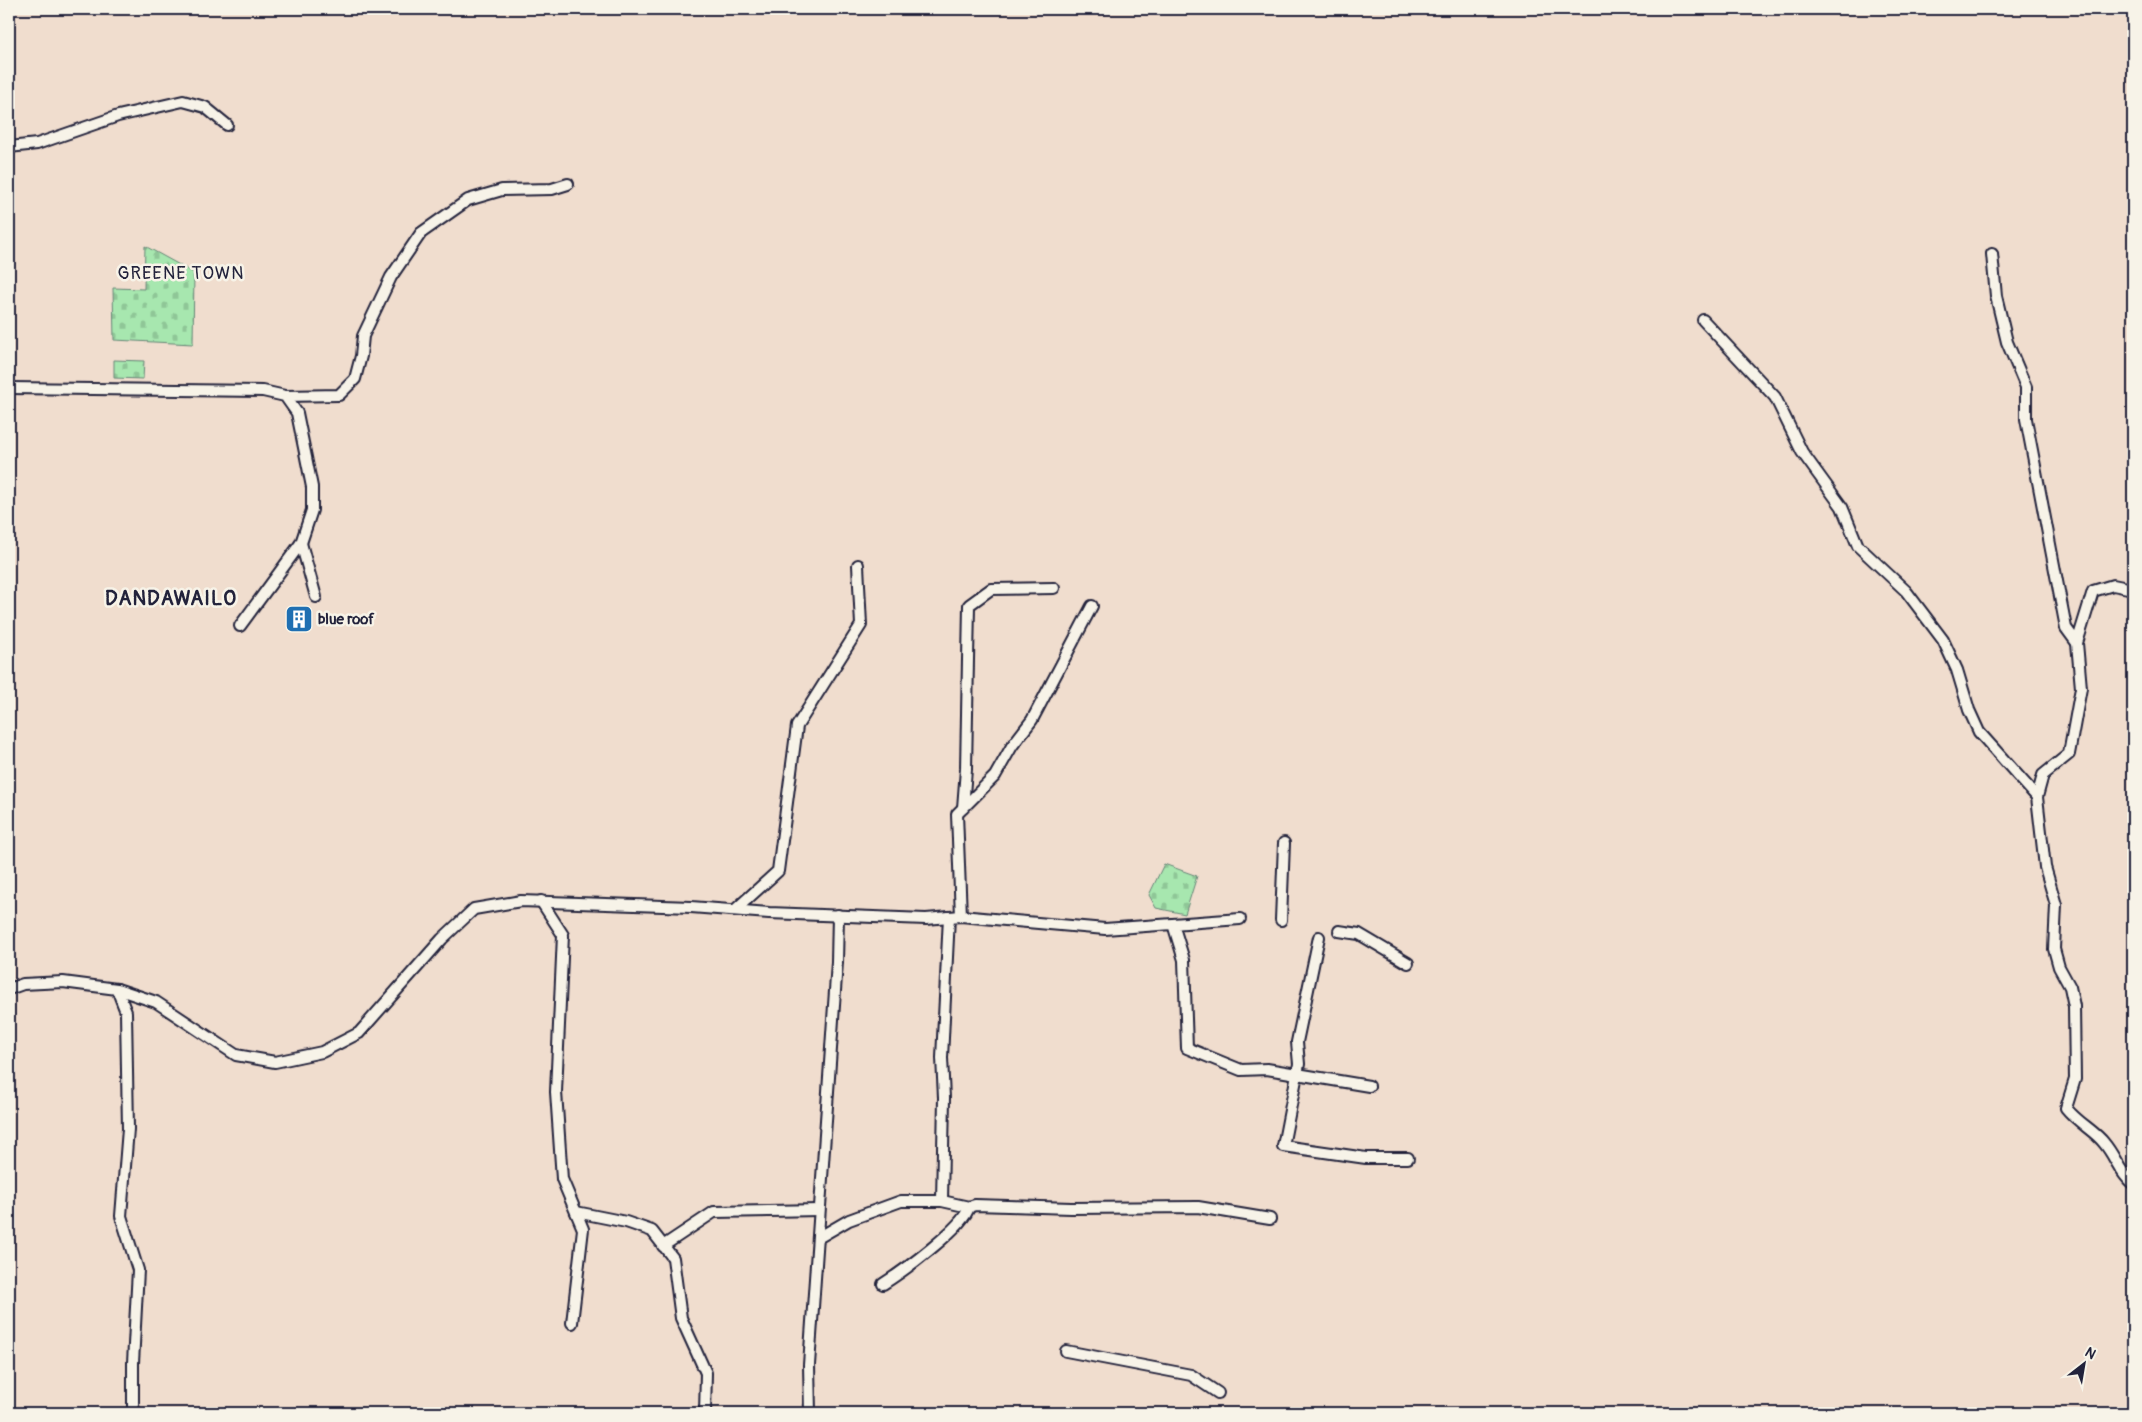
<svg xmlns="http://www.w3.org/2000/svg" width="2142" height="1422" font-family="Pangolin,sans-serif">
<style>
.cemetery{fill:url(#cemetery-stones);stroke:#648475}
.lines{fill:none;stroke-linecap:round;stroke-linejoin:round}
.minor-casing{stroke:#22223b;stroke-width:14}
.minor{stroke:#f7f3e8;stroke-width:10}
.labels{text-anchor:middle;stroke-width:5;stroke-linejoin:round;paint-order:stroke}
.poi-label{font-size:15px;font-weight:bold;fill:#22223b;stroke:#f7f3e8;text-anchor:start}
.quarter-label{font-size:18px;letter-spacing:1px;fill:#22223b;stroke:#f7f3e8}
.district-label{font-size:20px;font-weight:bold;letter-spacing:1px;fill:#22223b;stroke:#f7f3e8}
</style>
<defs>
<pattern id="cemetery-stones" width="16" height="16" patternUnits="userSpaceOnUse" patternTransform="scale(1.25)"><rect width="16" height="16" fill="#a7e7af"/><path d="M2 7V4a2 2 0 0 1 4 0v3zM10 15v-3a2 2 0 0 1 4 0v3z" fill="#8fc697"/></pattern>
</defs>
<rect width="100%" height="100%" fill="#f0ddce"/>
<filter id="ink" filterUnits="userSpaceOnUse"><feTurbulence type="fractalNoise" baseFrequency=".02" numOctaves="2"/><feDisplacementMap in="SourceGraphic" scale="10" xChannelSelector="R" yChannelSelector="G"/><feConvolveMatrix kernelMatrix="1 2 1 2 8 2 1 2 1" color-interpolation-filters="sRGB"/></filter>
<g filter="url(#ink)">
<g class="cemetery">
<polygon points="145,246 194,273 193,344 114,340 113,288 144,289"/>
<polygon points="114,360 144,361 143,379 114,378"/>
<polygon points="1164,864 1197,876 1185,914 1156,908 1149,895"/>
</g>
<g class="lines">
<g class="minor-casing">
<g id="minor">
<polyline points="9,147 37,144 118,116 183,101 205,107 227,125"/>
<polyline points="1992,254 1996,296 2007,342 2026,387 2026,419 2066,628 2077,643 2093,591 2113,585 2133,589"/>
<polyline points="1703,320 1775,397 1802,452 1842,507 1858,546 1906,591 1943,640 1957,670 1969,710 1979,732 2037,797"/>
<polyline points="9,388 263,391 285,396 297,413 312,487 312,510 301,543 240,626"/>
<polyline points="285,396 339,395 355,379 361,356 363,336 391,277 421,233 468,200 502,190 552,189 568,184"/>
<polyline points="301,543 316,597"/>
<path d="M2077 643 2081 688 2069 754 2043 775 2037 797 2045 867 2056 905 2054 949 2059 967 2070 987 2074 1006 2075 1079 2066 1108C2078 1123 2095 1131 2104 1143 2116 1157 2118 1171 2133 1184"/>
<polyline points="963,808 966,769 969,605 991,589 1054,588"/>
<polyline points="541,901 563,935 556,1092 562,1179 583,1229 572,1323"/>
<polyline points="735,910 778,871 797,726 861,625 858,565"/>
<polyline points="961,916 957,814 995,776 1012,746 1032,720 1092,606"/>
<polyline points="1281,920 1284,843"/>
<polyline points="1173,924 1184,960 1187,1048 1241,1070 1267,1069 1369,1086"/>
<polyline points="1339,931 1359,934 1408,963"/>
<polyline points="1319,937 1297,1042 1299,1064 1283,1146 1366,1158 1408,1158"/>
<polyline points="9,987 12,988 23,984 63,982 117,989 156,1002 236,1055 275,1062 322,1052 359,1033 442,939 474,909 521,901 691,907 769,913 926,919 961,916 1105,929 1240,919"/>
<polyline points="117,989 126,1012 128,1129 121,1216 138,1270 133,1363 133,1406 135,1413"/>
<polyline points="942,1201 944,1098 942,1058 949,917"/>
<polyline points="576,1212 626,1222 652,1231 673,1258 681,1318 706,1373 705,1413"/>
<polyline points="818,1238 849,1220 901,1201 942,1201 969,1207 975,1205 1071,1208 1198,1207 1270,1219"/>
<polyline points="663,1246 714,1212 819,1210"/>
<path d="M883 1284C902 1272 964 1227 969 1207"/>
<polyline points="1066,1351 1191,1375 1218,1393"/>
<polyline points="810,1413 809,1365 837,962 838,915"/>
</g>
</g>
<use href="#minor" class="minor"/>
</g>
</g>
<defs>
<g id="building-square" transform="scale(1.4375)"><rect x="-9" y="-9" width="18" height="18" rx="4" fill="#1f6fb2" stroke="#f7f3e8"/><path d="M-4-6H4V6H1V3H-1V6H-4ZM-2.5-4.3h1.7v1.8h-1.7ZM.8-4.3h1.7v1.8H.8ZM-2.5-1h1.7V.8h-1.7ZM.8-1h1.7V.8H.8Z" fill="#fff"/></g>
</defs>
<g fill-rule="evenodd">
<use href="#building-square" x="299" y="619"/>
</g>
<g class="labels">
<g class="poi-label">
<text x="318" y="624">blue roof</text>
</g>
<g class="quarter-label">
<text x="181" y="279">GREENE TOWN</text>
</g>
<g class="district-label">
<text x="171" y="605">DANDAWAILO</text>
</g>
</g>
<rect width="2142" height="1422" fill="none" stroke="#f7f3e8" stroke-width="30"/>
<rect x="15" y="15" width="2112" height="1392" fill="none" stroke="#22223b" stroke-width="2" filter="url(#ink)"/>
<g transform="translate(2084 1364) rotate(31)" stroke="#f7f3e8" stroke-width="4" paint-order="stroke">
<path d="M0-4L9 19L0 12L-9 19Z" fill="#22223b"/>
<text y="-8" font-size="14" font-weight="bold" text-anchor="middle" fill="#22223b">N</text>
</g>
</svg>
